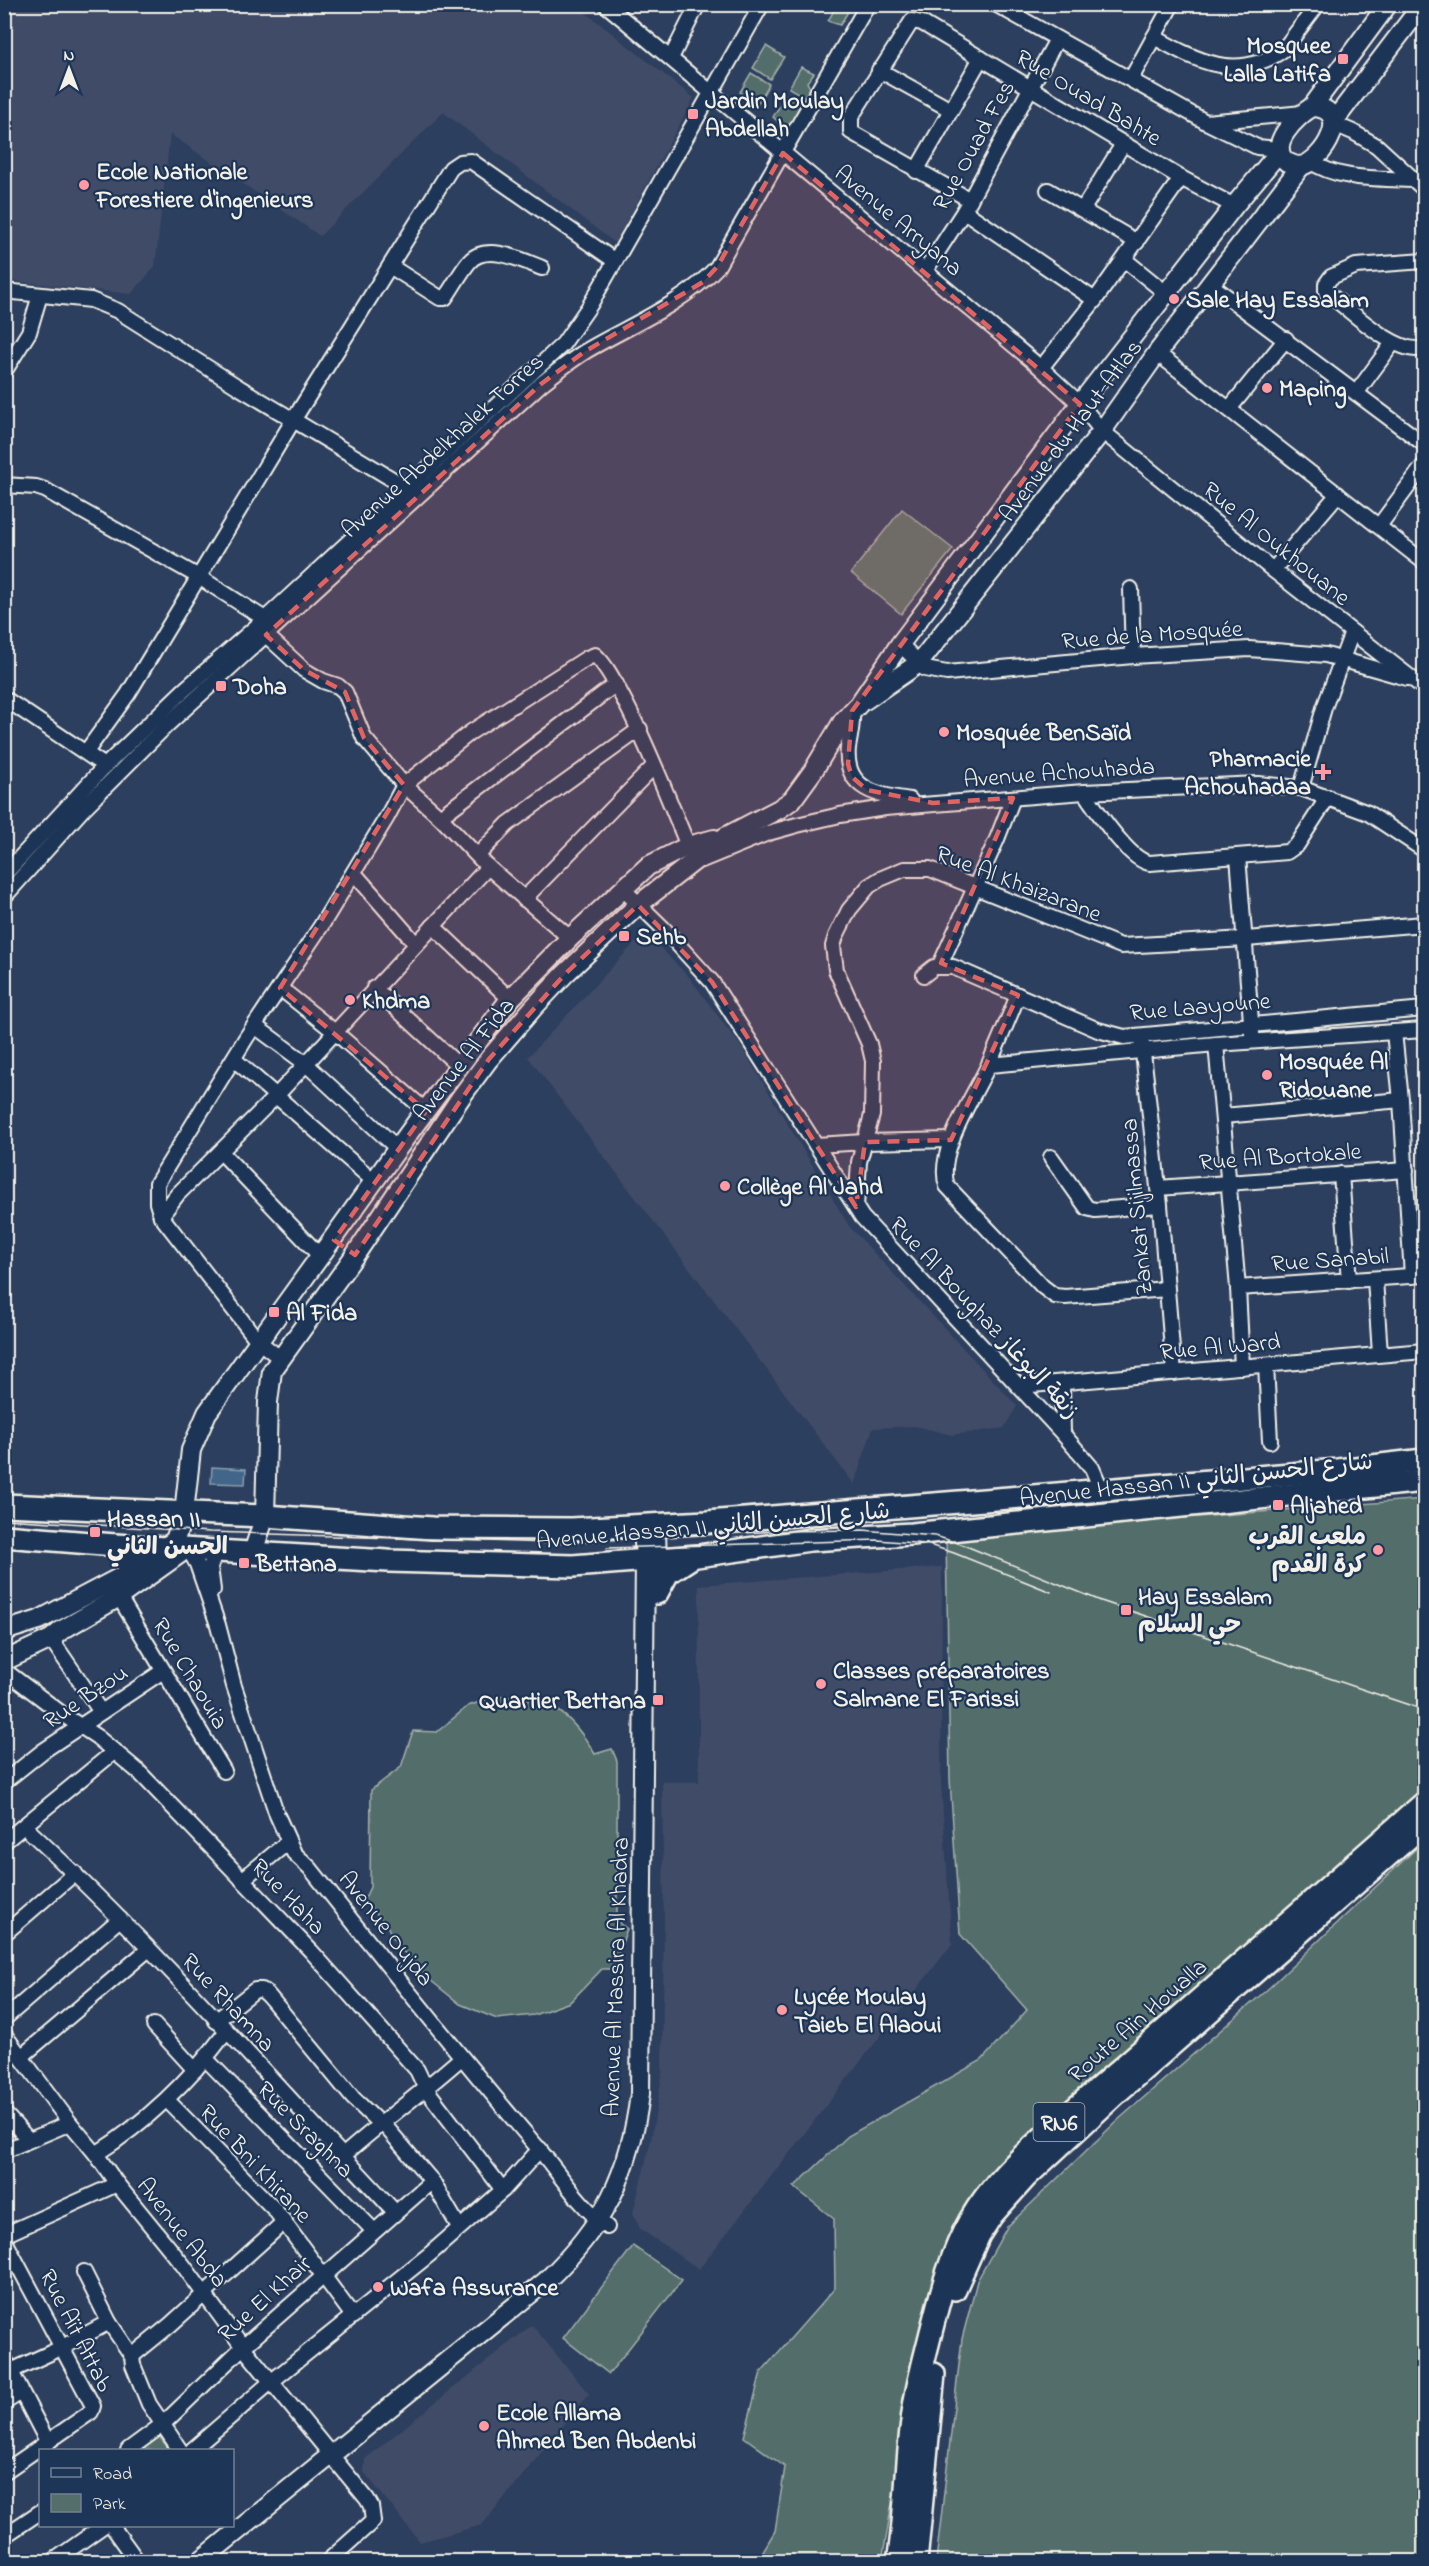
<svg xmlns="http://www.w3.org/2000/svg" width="1429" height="2566" font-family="'Indie Flower','Playpen Sans Arabic',sans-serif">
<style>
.built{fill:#404b67}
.green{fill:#536e6b;stroke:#a4b0aa;stroke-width:1.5}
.water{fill:#426689;stroke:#899eaf;stroke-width:1.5}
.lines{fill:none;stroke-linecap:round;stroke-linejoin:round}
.minor-casing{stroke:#f4f1e8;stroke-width:18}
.major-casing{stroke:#f4f1e8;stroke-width:22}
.highway-casing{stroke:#f4f1e8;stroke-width:26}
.minor{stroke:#1d3557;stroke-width:14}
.major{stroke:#1d3557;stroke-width:18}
.highway{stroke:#1d3557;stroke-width:21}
.tram{stroke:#f4f1e8;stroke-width:1.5}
.marked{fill:#df6462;fill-opacity:0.2;stroke:#df6462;stroke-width:4.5;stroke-dasharray:12 8;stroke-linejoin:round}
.poi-dot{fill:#ff9aa2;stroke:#1d3557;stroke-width:2}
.labels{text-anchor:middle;stroke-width:4.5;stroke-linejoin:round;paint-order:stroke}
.shield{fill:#1d3557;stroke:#b4b9bc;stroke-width:1.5}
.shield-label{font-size:22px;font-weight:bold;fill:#f4f1e8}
.poi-label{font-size:24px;font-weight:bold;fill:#f4f1e8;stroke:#1d3557;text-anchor:start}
.street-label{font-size:24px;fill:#f4f1e8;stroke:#1d3557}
</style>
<rect width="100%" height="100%" fill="#2d3f5e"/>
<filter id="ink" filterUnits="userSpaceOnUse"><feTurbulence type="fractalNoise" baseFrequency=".0167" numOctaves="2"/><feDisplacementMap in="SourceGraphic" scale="12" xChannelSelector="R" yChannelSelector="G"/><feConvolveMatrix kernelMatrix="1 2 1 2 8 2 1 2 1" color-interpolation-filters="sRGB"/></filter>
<g filter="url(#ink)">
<g class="built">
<polygon points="5,4 576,5 694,98 615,243 443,112 320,236 170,134 155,267 131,294 5,280"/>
<polygon points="645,932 689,977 742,1048 849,1226 1017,1406 1004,1428 952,1435 915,1426 873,1428 854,1484 528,1057"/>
<polygon points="942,1567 941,1784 952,1944 699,2269 640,2229 633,2213 651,2140 662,2076 664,1920 662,1782 699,1782 699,1585"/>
<polygon points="532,2325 589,2394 482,2525 420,2542 364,2472 365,2459"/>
</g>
<g class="green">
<polygon points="837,5 852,5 840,25 828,21"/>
<polygon points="766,46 784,57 770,79 753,68"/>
<polygon points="801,67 814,73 807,82 812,92 808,99 789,88"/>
<polygon points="751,73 769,84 757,105 740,92"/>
<polygon points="786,95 802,103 788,130 773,117"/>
<polygon points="902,509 953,549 901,614 851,573"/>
<polygon points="1424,1499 1424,1796 1036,2152 937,2292 895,2486 882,2561 757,2561 775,2531 785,2467 744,2437 761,2372 835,2288 834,2219 794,2187 848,2136 982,2060 1027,2010 960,1934 950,1779 946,1537"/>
<path d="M498 1696C549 1698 569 1710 595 1754L612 1749 617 1761V1921L627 1929 613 1969H602L570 2002 534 2015 497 2019 460 2004 430 1980 397 1945 386 1924 364 1900 370 1887 371 1790 401 1767 413 1731 437 1732 468 1706Z"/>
<polygon points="1424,1841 1424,2561 936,2561 962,2339 977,2281 1007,2227 1118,2120 1270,1987"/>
<polygon points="633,2246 682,2280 609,2374 563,2338"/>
<polygon points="158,2435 170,2450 137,2450"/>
</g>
<polygon class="water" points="212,1467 246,1469 245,1484 211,1483"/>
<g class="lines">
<g class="minor-casing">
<g id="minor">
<polyline points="605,4 1041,368 1080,404 1102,431 1273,570 1424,688"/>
<polyline points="995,4 1206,122 1257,147 1279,149"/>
<path d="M1154 37C1197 61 1238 83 1284 49L1318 4"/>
<polyline points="671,58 698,4"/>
<polyline points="879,70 951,110"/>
<polyline points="1131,79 1172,4"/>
<polyline points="1206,122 1303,113"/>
<polyline points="1334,124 1353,132 1377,146 1424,189"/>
<path d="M1310 161C1338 181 1380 178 1413 180"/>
<polyline points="916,171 981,58"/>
<polyline points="1048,190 1137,242"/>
<polyline points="970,200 851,132 851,117 912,21 922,23 1181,178 1234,206"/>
<polyline points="1083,209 1123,144"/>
<polyline points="964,211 1095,300"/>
<polyline points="1125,260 1167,294"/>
<path d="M1424 261 1356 266 1331 277 1326 284V292C1348 308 1397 357 1424 348"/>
<path d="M390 266 440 298H445C453 287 460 273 469 262 486 242 524 261 542 268"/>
<polyline points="925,271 964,211 1057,39"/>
<polyline points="1210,284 1424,444"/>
<polyline points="4,291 91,300 118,311 240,388 407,488"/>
<polyline points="1157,353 1424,562"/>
<polyline points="1041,368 1095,300 1181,178"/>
<polyline points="4,372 29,332 40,295"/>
<polyline points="1357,392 1393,343"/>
<polyline points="1229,409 1286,339"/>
<polyline points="4,485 36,487 45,490 199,577 265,619"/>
<polyline points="1379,526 1424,465"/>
<polyline points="1273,570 1338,494"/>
<polyline points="1131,589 1133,656"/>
<polyline points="266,635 304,670 323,681 338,686 345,692 364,738 404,785 440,817 488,867 570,938"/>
<polyline points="900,644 925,669 947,673 1133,656 1249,649 1326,655 1407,678"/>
<polyline points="4,698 105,766"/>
<path d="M852 711C853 725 850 735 848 748 844 790 877 795 910 800"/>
<polyline points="86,752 128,694 294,419 451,168 460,162 471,161 615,261"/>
<polyline points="1301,788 1324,708 1352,632"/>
<path d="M1084 792C1096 809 1129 861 1150 863L1287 852 1297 845 1328 797"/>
<polyline points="440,817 616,684"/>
<polyline points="478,855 508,824 640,729"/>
<polyline points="1238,856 1252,1034"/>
<polyline points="702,860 768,833 797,825 840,815 885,808 1084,792 1258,784 1301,788 1368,813 1424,850"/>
<polyline points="354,873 416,944"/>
<polyline points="4,875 105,766 184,690 265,619 563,344 590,305 762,4"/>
<polyline points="622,888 663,928 712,982 862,1217 1063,1434 1092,1468 1101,1489"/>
<path d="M4 897 83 809 168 724 541 384C556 372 570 361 586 351 630 325 682 305 717 267L868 4"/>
<polyline points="524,899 654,766"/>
<polyline points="433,926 510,999"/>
<polyline points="940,965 997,839 1013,798"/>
<polyline points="924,975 934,967 953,967 1098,1030 1124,1037 1424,1009"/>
<polyline points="280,988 335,1032 426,1111"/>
<polyline points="374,988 459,1066"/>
<path d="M1018 995C1009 1018 999 1041 989 1064 975 1095 935 1152 947 1186L1043 1287 1055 1296 1065 1297 1167 1289"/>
<polyline points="255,1026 305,1063 398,1149"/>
<polyline points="1394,1032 1401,1100 1412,1276"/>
<polyline points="1142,1044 1160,1205 1174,1373"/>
<polyline points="1216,1044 1238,1288 1242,1367"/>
<polyline points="235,1060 375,1182"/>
<polyline points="989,1065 1216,1044 1424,1030"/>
<polyline points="1223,1116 1401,1100"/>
<polyline points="816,1145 865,1142 951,1140"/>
<polyline points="221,1152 321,1257"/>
<polyline points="1051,1157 1087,1208 1095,1210 1160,1205"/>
<polyline points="1341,1174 1349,1281"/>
<polyline points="1158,1188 1406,1170"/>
<polyline points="856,1207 859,1162 872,1115 873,1061 869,1044 836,970 833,946 836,936 849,910 869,886 880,879 904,869 930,869 1121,946 1246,939 1424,924"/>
<polyline points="161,1216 177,1195 277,1095 488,867"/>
<polyline points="1375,1279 1380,1354"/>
<polyline points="1238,1288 1424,1275"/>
<path d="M280 1358 258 1341 161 1216 157 1203V1183L246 1038 321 926 387 817 404 785 471 732 587 658 595 655C607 666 615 683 623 698 648 745 667 796 688 846"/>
<polyline points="1266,1365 1270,1441"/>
<polyline points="1062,1383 1063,1434"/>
<polyline points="1020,1386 1424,1351"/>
<path d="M187 1546 197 1564 218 1625 234 1686 277 1815 294 1853 310 1868C383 1960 456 2052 532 2141 557 2169 577 2204 607 2227"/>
<polyline points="213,1590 210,1567 216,1550"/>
<polyline points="119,1597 224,1771"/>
<polyline points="51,1639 101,1712"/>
<polyline points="4,1670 65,1716 97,1737 139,1772 311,1951 417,2070 426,2089 503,2190"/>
<polyline points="4,1782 43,1751 163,1671"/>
<path d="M24 1826C155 1947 273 2082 395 2212"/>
<polyline points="4,1842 115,1751"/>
<polyline points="242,1880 288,1842"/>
<polyline points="4,1934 75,1873"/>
<polyline points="4,2019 120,1919"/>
<polyline points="216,2021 255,1990 262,1990 268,1995 353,2098 379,2123 386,2127 432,2181 459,2227"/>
<polyline points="154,2025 195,2070"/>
<polyline points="4,2034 70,2123 96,2154 117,2184 183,2265 243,2347 367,2499 371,2506 373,2521 327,2562"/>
<polyline points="21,2057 149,1949"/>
<polyline points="206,2059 374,2231"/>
<polyline points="167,2100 275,2210 353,2316"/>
<polyline points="4,2113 29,2140"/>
<polyline points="4,2151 70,2123"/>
<path d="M96 2154C148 2121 190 2080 226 2032"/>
<path d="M343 2156C381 2122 423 2092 461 2058"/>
<polyline points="4,2235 117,2184"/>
<polyline points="4,2239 93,2406 91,2412 4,2472"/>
<polyline points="84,2272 109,2322 132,2356 133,2365 149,2404 180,2450"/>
<polyline points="132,2356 170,2325 285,2221"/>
<polyline points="4,2358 48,2443"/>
<polyline points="11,2371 61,2348 109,2322"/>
<polyline points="4,2403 21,2392"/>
<polyline points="128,2450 162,2425 243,2347 432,2181"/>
<polyline points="192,2450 272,2381 430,2254 503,2190 540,2149"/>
<polyline points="112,2526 138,2562"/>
<polyline points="4,2536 40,2512"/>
<polyline points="52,2562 103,2526"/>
</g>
</g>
<g class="major-casing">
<g id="major">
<path d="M1312 107C1355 108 1323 163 1300 166 1295 166 1291 164 1287 162 1265 146 1297 116 1312 107Z"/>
<polyline points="1312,107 1388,4"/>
<polyline points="1334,121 1423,4"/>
<polyline points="865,700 919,663 1102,431 1157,353 1301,166"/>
<polyline points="656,1525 657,1573"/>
<polyline points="253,1552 265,1516 268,1402 272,1371 355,1255 461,1097 489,1059 533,1008 565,974 638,905 725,837 779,809 792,800 813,771 843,721 859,704 900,644 1080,404 1234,206 1280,151"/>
<polyline points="4,1631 39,1620 128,1573 175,1540 184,1513 191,1450 207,1413 416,1123 510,999 570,938 648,866 688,846 714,839"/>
<polyline points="4,1661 51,1639 62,1630 119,1597 188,1548"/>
<path d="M199 2562 546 2281C604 2226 630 2174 640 2094L645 1559 643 1526"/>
</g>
</g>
<g class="highway-casing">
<g id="highway">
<polyline points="4,1505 265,1516 432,1528 571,1529 707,1522 1009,1498 1338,1470 1424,1460"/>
<polyline points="4,1536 115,1545 388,1561 573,1566 697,1556 810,1540 912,1534 1424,1481"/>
<polyline points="115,1545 126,1555 128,1573"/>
<polyline points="657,1593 668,1573 691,1558"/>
<polyline points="955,2289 979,2235 992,2215 1026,2177 1120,2090 1424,1824"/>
<path d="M898 2562C906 2515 906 2468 912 2421 915 2391 924 2361 931 2332 941 2293 950 2255 970 2220 991 2183 1024 2154 1055 2126L1424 1803"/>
<polyline points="916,2562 934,2374"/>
</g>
</g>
<use href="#minor" class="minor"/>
<use href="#major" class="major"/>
<use href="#highway" class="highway"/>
<g class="tram">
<polyline points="4,1519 210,1532 550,1543 779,1531 863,1530 935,1536 961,1544 1101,1601 1424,1710"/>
<polyline points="607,1548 878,1540 926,1544 954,1553 1051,1592"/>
</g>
</g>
</g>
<path class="marked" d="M783 153 1080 404 852 711 848 764 852 777 867 790 933 803 1013 798 941 963 1018 995 951 1140 865 1142 856 1207 712 982 638 905 565 974 489 1059 355 1255 334 1240 426 1111 280 988 404 785 364 738 345 692 304 670 266 635 541 384 584 352 703 282 717 267Z"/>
<g class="poi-dot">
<rect x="1337" y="53" width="12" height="12" rx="3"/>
<rect x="687" y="108" width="12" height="12" rx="3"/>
<circle cx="84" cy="185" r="6"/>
<circle cx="1174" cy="299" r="6"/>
<circle cx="1267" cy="388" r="6"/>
<rect x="215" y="680" width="12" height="12" rx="3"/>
<circle cx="944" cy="732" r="6"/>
<path d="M1320 763h6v6h6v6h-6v6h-6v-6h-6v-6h6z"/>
<rect x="618" y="930" width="12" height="12" rx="3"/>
<circle cx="350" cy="1000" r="6"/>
<circle cx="1267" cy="1075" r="6"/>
<circle cx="725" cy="1186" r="6"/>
<rect x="268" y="1306" width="12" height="12" rx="3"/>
<rect x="1272" y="1499" width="12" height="12" rx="3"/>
<rect x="89" y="1526" width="12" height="12" rx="3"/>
<circle cx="1378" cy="1550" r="6"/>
<rect x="238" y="1557" width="12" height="12" rx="3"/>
<rect x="1120" y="1604" width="12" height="12" rx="3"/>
<circle cx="821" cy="1684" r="6"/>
<rect x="652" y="1694" width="12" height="12" rx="3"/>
<circle cx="782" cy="2010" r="6"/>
<circle cx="378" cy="2287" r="6"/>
<circle cx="484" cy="2426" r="6"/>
</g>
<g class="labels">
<rect class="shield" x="1033.5" y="2103" width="51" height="38" rx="4.5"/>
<g class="shield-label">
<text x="1059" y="2130">RN6</text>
</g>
<g class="poi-label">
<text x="1331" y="53" text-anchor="end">Mosquee<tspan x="1331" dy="28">Lalla Latifa</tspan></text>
<text x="705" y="108">Jardin Moulay<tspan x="705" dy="28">Abdellah</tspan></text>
<text x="96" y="179">Ecole Nationale<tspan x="96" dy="28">Forestiere d'ingenieurs</tspan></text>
<text x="1186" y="307">Sale Hay Essalam</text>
<text x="1279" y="396">Maping</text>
<text x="233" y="694">Doha</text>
<text x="956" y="740">Mosquée BenSaïd</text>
<text x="1311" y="766" text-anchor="end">Pharmacie<tspan x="1311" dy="28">Achouhadaa</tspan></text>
<text x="636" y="944">Sehb</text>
<text x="362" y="1008">Khdma</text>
<text x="1279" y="1069">Mosquée Al<tspan x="1279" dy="28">Ridouane</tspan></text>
<text x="737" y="1194">Collège Al Jahd</text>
<text x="286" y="1320">Al Fida</text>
<text x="1290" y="1513">Aljahed</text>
<text x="107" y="1526">Hassan II<tspan x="107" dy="28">الحسن الثاني</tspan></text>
<text x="1366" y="1544" text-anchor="end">ملعب القرب<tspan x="1366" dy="28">كرة القدم</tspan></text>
<text x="256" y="1571">Bettana</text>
<text x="1138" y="1604">Hay Essalam<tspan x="1138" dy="28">حي السلام</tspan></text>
<text x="833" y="1678">Classes préparatoires<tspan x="833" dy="28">Salmane El Farissi</tspan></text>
<text x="646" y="1708" text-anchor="end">Quartier Bettana</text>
<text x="794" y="2004">Lycée Moulay<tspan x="794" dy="28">Taieb El Alaoui</tspan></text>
<text x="390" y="2295">Wafa Assurance</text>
<text x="496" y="2420">Ecole Allama<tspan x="496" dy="28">Ahmed Ben Abdenbi</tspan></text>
</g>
<g class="street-label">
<text transform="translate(1089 97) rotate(31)" y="8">Rue Ouad Bahte</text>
<text transform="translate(973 145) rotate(-61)" y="8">Rue Ouad Fes</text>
<text transform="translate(899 220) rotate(40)" y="8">Avenue Arryana</text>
<text transform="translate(1070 430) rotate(-53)" y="8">Avenue du Haut-Atlas</text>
<text transform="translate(442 445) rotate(-42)" y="8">Avenue Abdelkhalek Torres</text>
<text transform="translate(1277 543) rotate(39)" y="8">Rue Al Oukhouane</text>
<text transform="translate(1152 634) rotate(-4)" y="8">Rue de la Mosquée</text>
<text transform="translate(1059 772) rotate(-4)" y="8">Avenue Achouhada</text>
<text transform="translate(1019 883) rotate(21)" y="8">Rue Al Khaizarane</text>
<text transform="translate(1200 1006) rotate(-5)" y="8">Rue Laayoune</text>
<text transform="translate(463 1059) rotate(-52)" y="8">Avenue Al Fida</text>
<text transform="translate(1280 1156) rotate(-4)" y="8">Rue Al Bortokale</text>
<text transform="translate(1136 1207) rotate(-95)" y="8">Zankat Sijilmassa</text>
<text transform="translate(1330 1259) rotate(-4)" y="8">Rue Sanabil</text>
<text transform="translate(985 1317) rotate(47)" y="8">Rue Al Boughaz زنقة البوغاز</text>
<text transform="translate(1220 1346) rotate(-5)" y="8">Rue Al Ward</text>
<text transform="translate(1196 1479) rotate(-6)" y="8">Avenue Hassan II شارع الحسن الثاني</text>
<text transform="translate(713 1525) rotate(-5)" y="8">Avenue Hassan II شارع الحسن الثاني</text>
<text transform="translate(191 1673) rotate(59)" y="8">Rue Chaouia</text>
<text transform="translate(85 1696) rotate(-34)" y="8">Rue Bzou</text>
<text transform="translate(289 1896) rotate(46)" y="8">Rue Haha</text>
<text transform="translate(387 1928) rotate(52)" y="8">Avenue Oujda</text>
<text transform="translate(615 1977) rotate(-88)" y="8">Avenue Al Massira Al Khadra</text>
<text transform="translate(229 2002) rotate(47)" y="8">Rue Rhamna</text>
<text transform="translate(1137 2020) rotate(-41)" y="8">Route Aïn Houalla</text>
<text transform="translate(306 2129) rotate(45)" y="8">Rue Sraghna</text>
<text transform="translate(256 2163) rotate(47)" y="8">Rue Bni Khirane</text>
<text transform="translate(183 2232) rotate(52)" y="8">Avenue Abda</text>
<text transform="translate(264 2298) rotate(-42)" y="8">Rue El Khair</text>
<text transform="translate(77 2330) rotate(63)" y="8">Rue Aït Attab</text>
</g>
</g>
<rect width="1429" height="2566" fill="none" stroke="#1d3557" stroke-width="24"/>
<rect x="12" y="12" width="1405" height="2542" fill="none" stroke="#f4f1e8" stroke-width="2" filter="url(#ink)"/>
<rect x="39" y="2449" width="195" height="78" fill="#1d3557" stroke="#738091" stroke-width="1.5"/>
<rect x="51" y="2468" width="30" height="9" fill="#1d3557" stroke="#738091" stroke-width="1.5"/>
<text x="93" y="2479" font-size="18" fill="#f4f1e8">Road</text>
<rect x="51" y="2494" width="30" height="18" fill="#536e6b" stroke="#738091" stroke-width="1.5"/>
<text x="93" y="2509" font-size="18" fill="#f4f1e8">Park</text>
<g transform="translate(69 69)" stroke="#1d3557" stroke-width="4.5" paint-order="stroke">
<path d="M0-4.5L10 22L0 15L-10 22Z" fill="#f4f1e8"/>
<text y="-9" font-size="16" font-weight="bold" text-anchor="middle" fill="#f4f1e8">N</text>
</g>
</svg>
